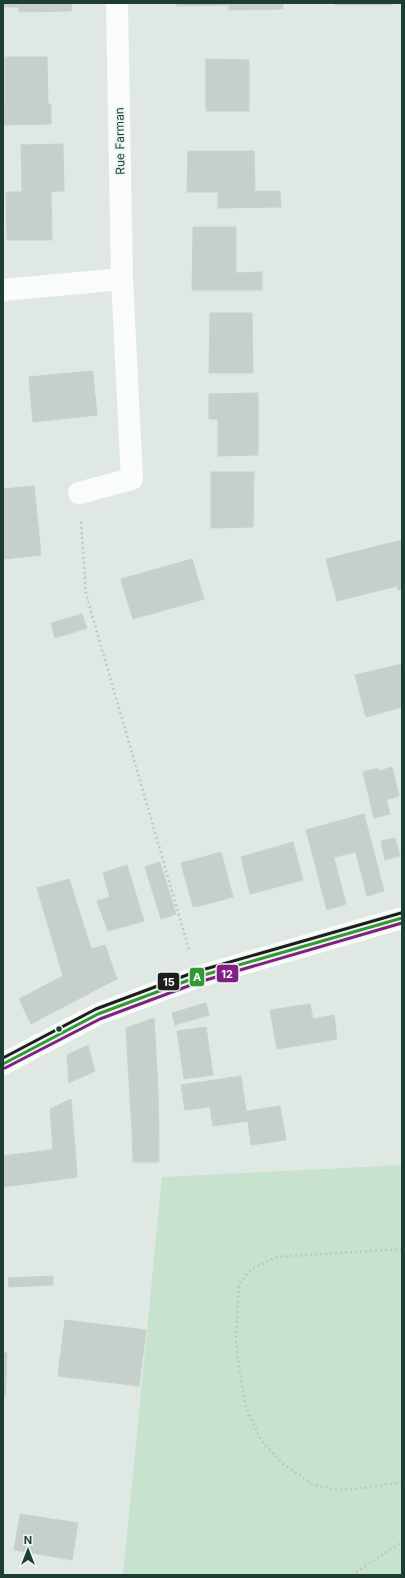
<svg xmlns="http://www.w3.org/2000/svg" width="405" height="1578" font-family="Inter,sans-serif">
<style>
.green{fill:#c7e3cf}
.building{fill:#c7cfcb;stroke:#c9d1cd}
.lines{fill:none;stroke-linecap:round;stroke-linejoin:round}
.path{stroke:#bec8c5;stroke-width:2.5;stroke-dasharray:2 3;stroke-linecap:butt}
.minor{stroke:#fafcfb;stroke-width:22}
.bus-1-casing{stroke:#edf7f2;stroke-width:6}
.bus-2-casing{stroke:#edf7f2;stroke-width:6}
.bus-3-casing{stroke:#edf7f2;stroke-width:6}
.bus-1{stroke:#393;stroke-width:3}
.bus-2{stroke:#831f82;stroke-width:3}
.bus-3{stroke:#1d1d1b;stroke-width:3}
.bus-dot{fill:#1d3c32;stroke:#edf7f2;stroke-width:1.5}
.labels{text-anchor:middle;stroke-width:4;stroke-linejoin:round;paint-order:stroke}
.street-label{font-size:12px;fill:#1d3c32;stroke:#edf7f2}
.line-badge{stroke:#edf7f2;stroke-width:1.5}
.badge-label{font-size:11px;text-anchor:middle;font-weight:bold;fill:#fff}
</style>
<rect width="100%" height="100%" fill="#e0e8e4"/>
<polygon class="green" points="402,1165 402,1575 123,1575 162,1177"/>
<g class="building">
<rect x="3" y="3" width="16" height="4"/>
<polygon points="19,3 72,3 71,11 19,12"/>
<polygon points="176,3 229,3 229,5 176,6"/>
<polygon points="229,3 283,3 283,9 229,10"/>
<rect x="335" y="3" width="56" height="2"/>
<polygon points="5,57 47,57 48,104 51,104 51,124 3,125 3,105 5,105"/>
<polygon points="206,59 249,60 249,111 206,111"/>
<polygon points="63,144 64,191 22,192 21,145"/>
<polygon points="188,151 254,151 255,191 280,191 281,207 218,208 218,192 187,192"/>
<polygon points="6,192 51,192 52,240 7,240"/>
<polygon points="193,227 236,227 236,273 262,272 262,290 192,290"/>
<polygon points="210,313 252,313 253,373 209,373"/>
<polygon points="93,371 93,376 59,379 59,374"/>
<polygon points="59,374 59,379 93,376 97,415 33,422 29,377"/>
<polygon points="258,393 258,455 218,456 218,419 209,419 209,394"/>
<polygon points="211,472 254,472 253,527 211,528"/>
<polygon points="34,486 41,555 3,559 3,489"/>
<polygon points="402,540 402,589 398,590 397,586 337,601 326,559"/>
<polygon points="192,559 198,579 127,600 121,579"/>
<polygon points="198,579 204,599 133,619 127,600"/>
<polygon points="82,614 87,628 55,638 51,623"/>
<polygon points="402,664 402,707 366,717 355,675"/>
<polygon points="392,767 399,796 386,800 379,771"/>
<polygon points="378,768 390,814 374,818 363,772"/>
<polygon points="364,814 384,891 367,896 353,841 331,847 346,904 327,910 306,830"/>
<polygon points="395,838 400,856 385,860 381,841"/>
<polygon points="353,841 356,852 334,857 331,847"/>
<polygon points="293,842 303,880 250,894 241,857"/>
<polygon points="221,852 233,897 203,905 189,861"/>
<polygon points="189,861 203,905 193,907 181,863"/>
<polygon points="160,862 176,914 161,919 145,867"/>
<polygon points="127,865 144,921 108,931 97,901 110,897 103,873"/>
<polygon points="69,879 103,986 31,1024 19,999 63,976 37,888"/>
<polygon points="105,945 117,979 103,986 91,949"/>
<polygon points="206,1003 209,1015 175,1025 172,1013"/>
<polygon points="310,1004 313,1019 334,1015 337,1039 277,1049 270,1010"/>
<polygon points="154,1018 158,1089 159,1143 139,1144 138,1132 132,1132 126,1028"/>
<polygon points="206,1027 213,1075 184,1079 177,1031"/>
<polygon points="88,1045 95,1071 69,1083 67,1055"/>
<polygon points="241,1076 246,1111 280,1106 286,1140 251,1145 248,1121 213,1126 210,1107 185,1110 181,1085"/>
<polygon points="71,1099 75,1147 53,1150 50,1109"/>
<polygon points="132,1132 138,1132 139,1144 159,1143 159,1162 133,1162"/>
<polygon points="75,1147 77,1177 3,1187 3,1156"/>
<polygon points="53,1276 53,1285 9,1287 8,1278"/>
<polygon points="65,1320 146,1330 139,1386 91,1380 93,1371 59,1366"/>
<polygon points="3,1353 7,1353 5,1397 3,1397"/>
<polygon points="59,1366 93,1371 91,1380 58,1376"/>
<polygon points="20,1514 78,1523 72,1560 14,1550"/>
</g>
<g class="lines">
<g class="path">
<polyline points="81,522 86,594 189,950"/>
<polyline points="402,1249 277,1257 251,1269 239,1284 236,1340 239,1369 246,1407 261,1440 281,1462 313,1485 340,1490 378,1486 402,1482"/>
<polyline points="352,1575 402,1542"/>
</g>
<g class="minor">
<polyline points="3,290 122,279 117,3"/>
<polyline points="79,493 132,479 122,279"/>
<polyline points="3,1064 98,1014 197,977 402,918"/>
</g>
<g class="bus-1-casing">
<polyline id="bus-1" points="3,1064 98,1014 197,977 402,918"/>
</g>
<g class="bus-2-casing">
<polyline id="bus-2" points="5,1068 100,1019 199,982 402,923"/>
</g>
<g class="bus-3-casing">
<polyline id="bus-3" points="3,1058 96,1009 195,972 401,913"/>
</g>
<use href="#bus-1" class="bus-1"/>
<use href="#bus-2" class="bus-2"/>
<use href="#bus-3" class="bus-3"/>
</g>
<circle class="bus-dot" cx="59" cy="1029" r="3.5"/>
<g class="labels">
<g class="street-label">
<text transform="translate(120 141) rotate(-91)" y="4">Rue Farman</text>
</g>
</g>
<g class="line-badge">
<rect x="216" y="964" width="23" height="19" rx="4" fill="#831f82"/>
<rect x="189" y="967" width="16" height="20" rx="4" fill="#393"/>
<rect x="157" y="972" width="23" height="19" rx="4" fill="#1d1d1b"/>
</g>
<g class="badge-label">
<text x="227" y="978">12</text>
<text x="197" y="981">A</text>
<text x="169" y="986">15</text>
</g>
<rect width="405" height="1578" fill="none" stroke="#1d3c32" stroke-width="8"/>
<g transform="translate(28 1550)" stroke="#edf7f2" stroke-width="3" paint-order="stroke">
<path d="M0-3L7 15L0 10L-7 15Z" fill="#1d3c32"/>
<text y="-6" font-size="11" font-weight="bold" text-anchor="middle" fill="#1d3c32">N</text>
</g>
</svg>
